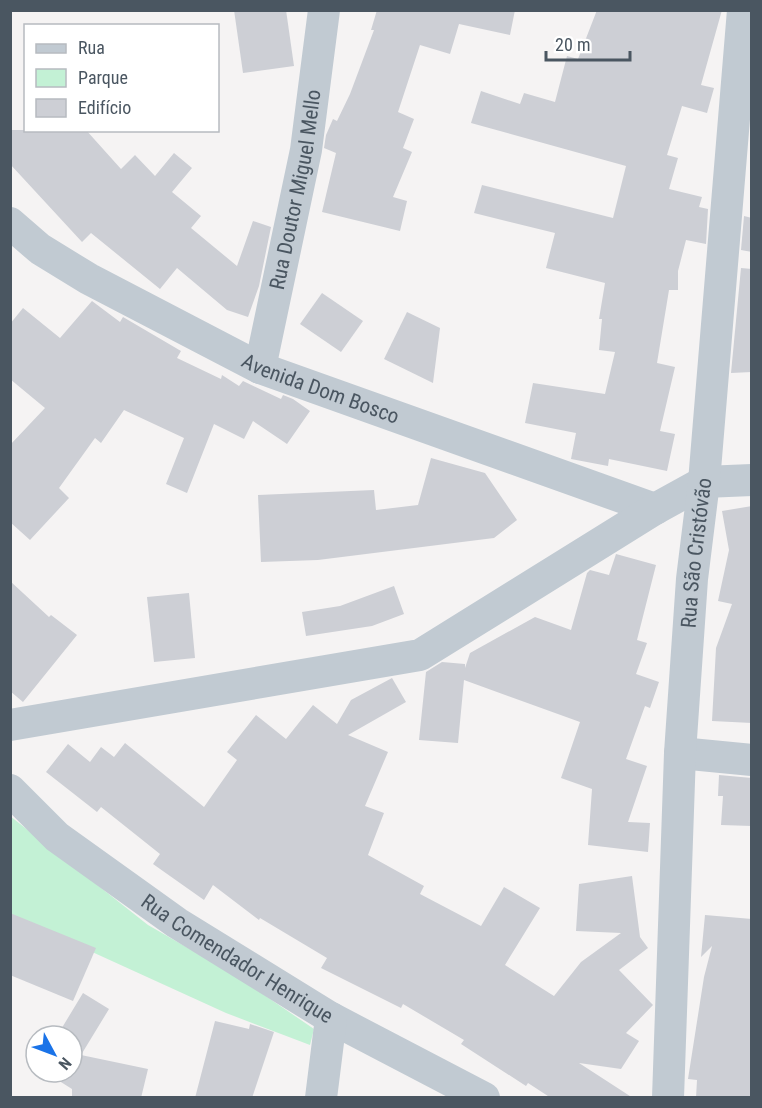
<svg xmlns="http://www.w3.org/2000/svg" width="762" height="1108" font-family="'Roboto Condensed',sans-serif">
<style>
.green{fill:#c3f1d5}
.building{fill:#cdcfd5}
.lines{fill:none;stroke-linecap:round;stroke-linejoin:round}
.minor{stroke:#c1cad2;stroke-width:32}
.labels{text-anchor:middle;stroke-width:4.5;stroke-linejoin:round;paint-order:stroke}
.street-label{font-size:21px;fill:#4a5661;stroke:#fff}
</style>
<rect width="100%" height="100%" fill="#f5f3f3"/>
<polygon class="green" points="10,816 148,925 235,975 314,1029 310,1045 226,1013 11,915"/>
<g class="building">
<polygon points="234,10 286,10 294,66 243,73"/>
<polygon points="377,10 515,10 510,35 459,24 450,54 420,45 398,112 414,119 403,148 412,152 393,197 407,201 400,231 322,212 336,153 324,148 326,135 333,119 337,121 350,94 374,30 371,30"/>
<polygon points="597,10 722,10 701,85 714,88 707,113 682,106 667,155 678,158 669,189 702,197 699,207 708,209 706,244 686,240 678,271 678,290 669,290 657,363 675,367 660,431 675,434 667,471 609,459 608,466 571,459 576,433 525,423 533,383 605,394 615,352 599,350 602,319 599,319 605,283 546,268 555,233 474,213 482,185 613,218 626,166 471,123 481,91 520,104 524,93 555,102 567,56 578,59"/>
<polygon points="10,130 86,130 121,169 135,155 155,176 174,153 192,168 172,192 201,216 191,228 237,266 253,221 271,227 259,286 248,317 227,310 177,268 160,289 91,233 82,242 10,164"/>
<polygon points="744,216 752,218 752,252 741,250"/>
<polygon points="741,268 752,269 752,372 731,373"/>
<polygon points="322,293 363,321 341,352 300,324"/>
<polygon points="92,301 120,322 123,317 181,351 177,358 221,379 222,375 239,386 243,381 281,399 283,395 293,399 310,411 287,444 253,421 244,439 214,424 187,493 166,484 184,438 124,410 101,443 95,438 59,488 69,498 30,540 10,522 10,445 45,408 10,379 10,324 23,308 60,338"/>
<polygon points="407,312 440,328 433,383 384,359"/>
<polygon points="431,458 485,473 517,520 494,538 318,560 261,562 258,495 374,490 376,510 418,505"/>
<polygon points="752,506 752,723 712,721 716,648 732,604 718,601 729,550 722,511"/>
<polygon points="616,554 656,565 637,640 647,643 636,674 659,682 650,708 645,706 626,759 647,766 628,822 650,823 648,852 588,845 592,789 561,778 580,722 464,680 458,743 419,740 426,672 442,662 465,664 465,668 470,653 535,617 571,630 587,573 590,570 609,575"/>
<polygon points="10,581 49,617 51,615 77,635 23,702 10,691"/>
<polygon points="394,586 404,614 372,626 306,636 302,612 340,606"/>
<polygon points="189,593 195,658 154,662 147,597"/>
<polygon points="392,678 406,702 348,735 388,752 365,806 384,813 368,855 424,886 420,894 481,926 504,887 540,908 505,965 554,996 581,962 621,933 576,931 579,884 632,876 640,937 648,948 619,970 653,1005 626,1033 639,1041 621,1069 579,1063 633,1098 551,1098 528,1083 526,1086 461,1044 464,1040 403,1004 401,1008 321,968 327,958 260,918 259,920 213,885 204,900 153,864 160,854 101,807 97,812 46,772 68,744 90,762 101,747 114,757 125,743 204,807 237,760 227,752 256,715 286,739 313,705 337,724 351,700"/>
<polygon points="719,775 752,778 752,826 721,825 723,796 718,796"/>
<polygon points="10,913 96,948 73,1001 10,975"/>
<polygon points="705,915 752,919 752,1098 696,1098 697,1080 688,1079 704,977 712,946 701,957"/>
<polygon points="83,993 109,1009 81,1055 148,1069 141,1098 72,1098 72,1089 45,1072 72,1072 72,1036 57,1036"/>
<polygon points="215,1021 249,1029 250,1024 274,1032 252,1098 195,1098"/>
</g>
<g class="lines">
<g class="minor">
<path id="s1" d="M10 223 40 249 89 279 260 368 655 509"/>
<path id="s2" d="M260 368 306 150 324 10"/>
<polyline points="10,725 420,655 655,509 704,482 752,480"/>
<polyline points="680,753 752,760"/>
<path id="s3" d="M10 790 57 837 177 923 331 1018 484 1098"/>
<polyline points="321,1098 331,1018"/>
<path id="s4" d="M668 1098 680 753 692 579 704 482 743 10"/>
</g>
</g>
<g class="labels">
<g class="street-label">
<text dy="7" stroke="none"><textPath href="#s2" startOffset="182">Rua Doutor Miguel Mello</textPath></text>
<text dy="7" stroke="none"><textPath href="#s1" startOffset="354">Avenida Dom Bosco</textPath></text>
<text dy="7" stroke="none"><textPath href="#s4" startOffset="546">Rua São Cristóvão</textPath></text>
<text dy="7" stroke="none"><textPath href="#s3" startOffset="284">Rua Comendador Henrique</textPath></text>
</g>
</g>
<rect width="762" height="1108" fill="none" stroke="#4a5661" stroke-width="24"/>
<rect x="24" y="24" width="195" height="108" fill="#ffffff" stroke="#b7bbc0" stroke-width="1.5"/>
<rect x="36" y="44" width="30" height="9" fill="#c1cad2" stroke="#b7bbc0" stroke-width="1.5"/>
<text x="78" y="54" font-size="18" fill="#4a5661">Rua</text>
<rect x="36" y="69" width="30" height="18" fill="#c3f1d5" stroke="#b7bbc0" stroke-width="1.5"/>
<text x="78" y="84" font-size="18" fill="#4a5661">Parque</text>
<rect x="36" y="99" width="30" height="18" fill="#cdcfd5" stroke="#b7bbc0" stroke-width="1.5"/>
<text x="78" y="114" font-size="18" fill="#4a5661">Edifício</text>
<g transform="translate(54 1054) rotate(131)"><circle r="28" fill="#ffffff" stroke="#b7bbc0" stroke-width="1.5"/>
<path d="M0-4.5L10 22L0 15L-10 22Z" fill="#1a73e8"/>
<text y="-9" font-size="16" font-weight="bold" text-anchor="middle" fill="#4a5661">N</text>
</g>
<path d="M546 51v9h84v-9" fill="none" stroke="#4a5661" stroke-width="3"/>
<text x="555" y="51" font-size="18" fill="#4a5661" stroke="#ffffff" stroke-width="4.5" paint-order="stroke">20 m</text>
</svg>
